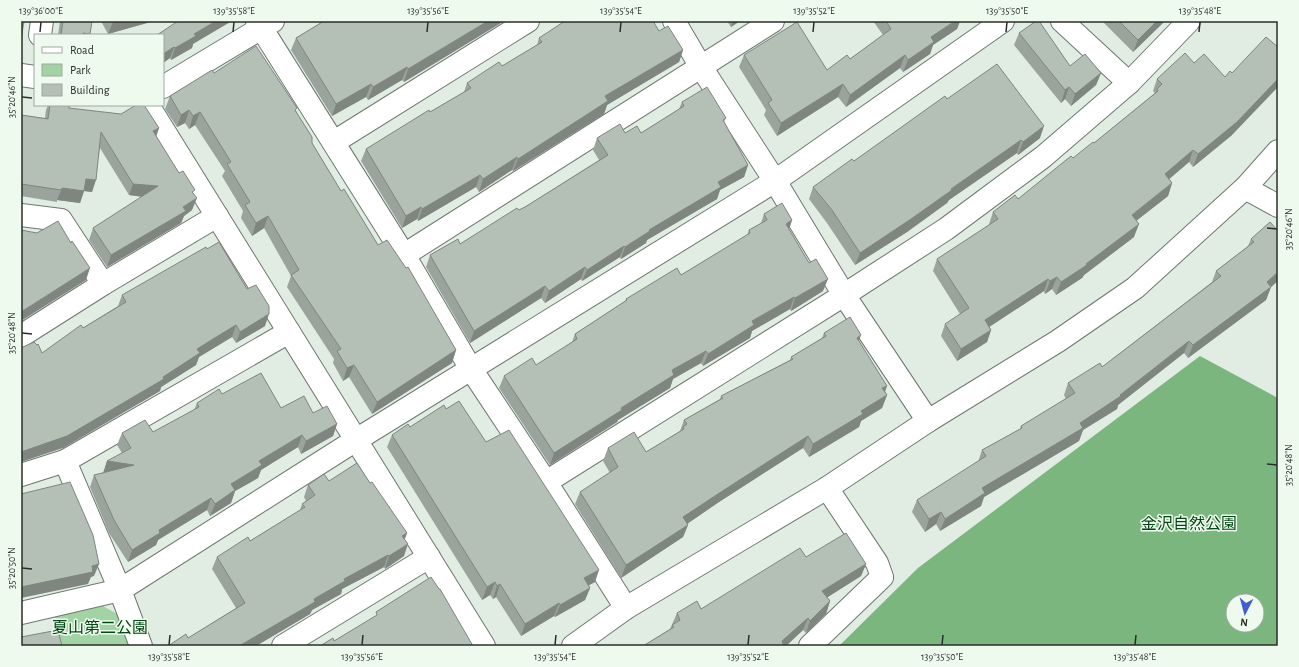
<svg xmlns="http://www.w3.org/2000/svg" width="1299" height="667" font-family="'Alegreya Sans','Noto Sans JP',sans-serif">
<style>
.green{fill:#a1d3a4}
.forest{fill:#7bb67f;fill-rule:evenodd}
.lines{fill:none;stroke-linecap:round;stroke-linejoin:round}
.minor-casing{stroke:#6e786e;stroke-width:24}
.minor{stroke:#fff;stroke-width:22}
.wall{fill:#9ba49c}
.shaded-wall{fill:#7e867f}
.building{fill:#b4bfb5;stroke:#7e867f}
.ticks{fill:none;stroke:#2a2e2a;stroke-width:1.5}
.labels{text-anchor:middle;stroke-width:3;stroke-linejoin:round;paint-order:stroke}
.park-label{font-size:16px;fill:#034713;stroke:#effaef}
.neatline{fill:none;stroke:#2a2e2a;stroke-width:1.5}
.ticks-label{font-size:10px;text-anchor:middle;fill:#2a2e2a}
</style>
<rect width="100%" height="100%" fill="#e1ede2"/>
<polygon class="green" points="103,606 119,615 130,646 61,646 55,616"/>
<path class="forest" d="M1200 356 1278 398V646H839L918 568ZM1233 601H1257V625H1233Z"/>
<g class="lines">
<g class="minor-casing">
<g id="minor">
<polyline points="257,21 404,255 471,369 546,482 626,608"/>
<polyline points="674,21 701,67 775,181 844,295 928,421"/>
<polyline points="1062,21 1129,83"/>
<polyline points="40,35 42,21"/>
<polyline points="21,75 35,77"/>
<polyline points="163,87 273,21"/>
<polyline points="148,105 484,646"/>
<polyline points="334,142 528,21"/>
<polyline points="1245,188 1278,206"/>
<polyline points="21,215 61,220 103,284"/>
<polyline points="404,255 773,21"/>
<polyline points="21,336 103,284 217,216"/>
<polyline points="65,461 120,590 141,646"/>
<polyline points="21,475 65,461 289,332"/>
<polyline points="546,482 844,295 946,229 1043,157 1129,83 1189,21"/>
<polyline points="21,613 120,590 356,440 775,181 1003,21"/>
<polyline points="283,646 429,557"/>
<polyline points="573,646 626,608 827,488 928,421 1058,341 1135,288 1245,188 1278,151"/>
<polyline points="810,646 882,577 877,563 827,488"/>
</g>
</g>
<use href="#minor" class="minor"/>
</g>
<g class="wall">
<polygon points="60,21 92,21 90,35 58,35"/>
<polygon points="101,21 154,21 108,34"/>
<polygon points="324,21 504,21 404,82 402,80 368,100 366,97 332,116 291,50 296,38"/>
<polygon points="727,21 740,21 731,27"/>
<polygon points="873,21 960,21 957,29 933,45 930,54 903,72 900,68 846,107 838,97 777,136 764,115 766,110 739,67 744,55 827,70 850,59 883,35"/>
<polygon points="1102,21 1165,21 1133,52"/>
<polygon points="573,22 683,50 679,62 607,105 604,114 513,171 512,170 479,192 476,187 418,221 417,219 402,228 361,161 366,149 464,92 467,83 502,66 537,45 539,38"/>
<polygon points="1019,33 1070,66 1101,73 1096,85 1071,106 1065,99 1061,103 1014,45"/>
<polygon points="163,35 193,44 192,48 171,60 170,58 163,63"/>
<polygon points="214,73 296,111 312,143 341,191 378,245 456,350 452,363 372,414 349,377 343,381 333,363 334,359 287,287 291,276 264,228 252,236 241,218 243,211 222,176 225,171 195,125 189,129 185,123 177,127 165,109 170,96"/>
<polygon points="1157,79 1232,135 1193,167 1189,162 1169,179 1172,183 1168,196 1136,221 1134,237 1084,275 1082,278 1056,295 1052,289 1045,294 1044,291 989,327 991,330 987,342 957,361 941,336 945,324 960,314 933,271 937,259 989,225 989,224 993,212 1018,199 1094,143 1155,93 1153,91"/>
<polygon points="947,99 1040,138 1018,155 1017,153 949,200 947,203 907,232 855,265 827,223 809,199 813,187 854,161"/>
<polygon points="682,102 726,118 724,122 748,165 744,177 720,190 717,199 647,240 646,243 621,259 620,257 582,281 581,279 545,303 541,298 470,343 426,267 430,255 460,244 519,210 525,207 599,160 593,150 597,138 625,133 641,133 679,109"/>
<polygon points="48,105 69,105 69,108 159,128 156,136 179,173 194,194 192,210 184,216 181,223 107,267 89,240 93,228 142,197 129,195 100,148 92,192 84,191 80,203 57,200 57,202 21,196 21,115 45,118 46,110"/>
<polygon points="764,214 792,220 789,229 823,291 791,311 790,309 752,331 750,338 703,366 701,363 673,379 670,388 618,420 617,422 550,465 499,388 504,376 536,365 572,342 575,334 625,301 626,299 681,275 747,235 749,230 761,223"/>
<polygon points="1270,222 1271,287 1266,300 1188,358 1184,353 1118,405 1117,409 1083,430 1079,441 984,497 981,506 940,531 936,524 925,532 912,512 917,500 978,462 982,450 1020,429 1021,426 1066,399 1064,395 1068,383 1102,367 1212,282 1216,271 1248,246 1251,239"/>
<polygon points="122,295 265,326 236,343 232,337 209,351 199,357 196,365 161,387 160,391 63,448 42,353 118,306"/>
<polygon points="824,333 859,341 887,395 882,408 861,421 859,427 809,457 803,448 719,502 687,524 688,525 683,537 621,578 575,504 580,492 610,473 603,461 608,448 646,452 680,431 684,420 720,399 721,396 790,360 791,357 822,338"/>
<polygon points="222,394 281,408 313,413 337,424 333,436 301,454 298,447 261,470 258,478 235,491 231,503 210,516 207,510 158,540 156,545 128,562 109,533 90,487 94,475 103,473 107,461 122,453 117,445 122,433 153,432 194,410 197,403"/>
<polygon points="446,409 595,582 589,585 590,588 585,600 555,617 554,616 521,636 496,597 493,599 490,595 482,600 387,447 392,435 410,427"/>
<polygon points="329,481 370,483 407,533 405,539 404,556 385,569 384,567 342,589 341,594 312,610 310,614 256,646 168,646 188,638 236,608 212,569 217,557 250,541 300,510 302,504 306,501 304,497 308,485"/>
<polygon points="806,557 866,564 861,576 827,597 830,601 826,614 806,633 803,630 786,646 643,646 670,629 677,613 701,609"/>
</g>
<g class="shaded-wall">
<polygon points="115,21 154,21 108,34 113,22"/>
<polygon points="216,21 232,21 193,44 192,48 171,60 175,48 194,34"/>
<polygon points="488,21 504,21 404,82 408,69"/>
<polygon points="733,21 740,21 731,27"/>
<polygon points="955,21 960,21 957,29 933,45 930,54 903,72 908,60 931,37"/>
<polygon points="1157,21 1165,21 1133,52 1138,40"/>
<polygon points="83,33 90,34 90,35 82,35"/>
<polygon points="174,47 170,58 163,63 163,54"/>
<polygon points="683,50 679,62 607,105 604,114 513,171 518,159 605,96"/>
<polygon points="905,55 900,68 846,107 850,95"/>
<polygon points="407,67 402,80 368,100 373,87"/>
<polygon points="1101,73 1096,85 1071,106 1075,94"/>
<polygon points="1278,79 1278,87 1232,135 1193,167 1198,154"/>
<polygon points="371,84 366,97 332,116 336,104"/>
<polygon points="843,84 838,97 777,136 781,123"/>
<polygon points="1069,87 1065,99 1061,103 1065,90"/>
<polygon points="189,110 185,123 177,127 181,115"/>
<polygon points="200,112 195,125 189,129 193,116"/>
<polygon points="1044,126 1040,138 1018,155 1023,142"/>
<polygon points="159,128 155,140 153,131"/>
<polygon points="1021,140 1017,153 949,200 947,203 907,232 855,265 860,253"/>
<polygon points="1193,150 1189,162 1160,187 1165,174"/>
<polygon points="517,157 512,170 479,192 483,179"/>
<polygon points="748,165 744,177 720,190 717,199 647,240 646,243 621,259 625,247 718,182"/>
<polygon points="480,175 476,187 418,221 422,209"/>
<polygon points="86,179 96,180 92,192 84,191 80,203 57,200 62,188"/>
<polygon points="1172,183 1168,196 1127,228 1132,215"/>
<polygon points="133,184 158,186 154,198 129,195"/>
<polygon points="197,198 192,210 184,216 181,223 107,267 111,255"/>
<polygon points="421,207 417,219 402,228 406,216"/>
<polygon points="268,216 264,228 252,236 256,223"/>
<polygon points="792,220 788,232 786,224"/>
<polygon points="1139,224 1134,237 1084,275 1082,278 1056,295 1061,282"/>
<polygon points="624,246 620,257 582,281 587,270"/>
<polygon points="585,267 581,279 545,303 549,291"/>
<polygon points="90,268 86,280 21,321 21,312"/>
<polygon points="1278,272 1278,281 1270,288 1271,287 1266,300 1188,358 1193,345"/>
<polygon points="1057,277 1052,289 1045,294 1050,281"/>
<polygon points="828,279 823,291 791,311 795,298"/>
<polygon points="1048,279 1044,291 980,333 985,320"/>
<polygon points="545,286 541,298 470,343 474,331"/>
<polygon points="794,297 790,309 752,331 750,338 703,366 708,354 752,321"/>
<polygon points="269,314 265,326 236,343 240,332"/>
<polygon points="236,325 232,337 199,357 196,365 161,387 160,391 63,448 21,462 21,452 163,377 197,349"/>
<polygon points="991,330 987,342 957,361 961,349"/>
<polygon points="861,335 856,348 857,338"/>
<polygon points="1189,341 1184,353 1118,405 1117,409 1083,430 1079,441 984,497 981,506 940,531 945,519 982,488 1120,395"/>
<polygon points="456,350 452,363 372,414 377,402"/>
<polygon points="706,351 701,363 673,379 670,388 618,420 617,422 550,465 554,453 672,370"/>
<polygon points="354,365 349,377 343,381 347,368"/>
<polygon points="887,386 883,398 887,395 882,408 861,421 859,427 809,457 813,444 861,411 882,388"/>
<polygon points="337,424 333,436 301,454 306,441"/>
<polygon points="302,435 298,447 261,470 258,478 235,491 231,503 210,516 215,504 231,484 259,461"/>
<polygon points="808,436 803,448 719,502 678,530 683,517 724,490"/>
<polygon points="107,461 134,465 103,474"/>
<polygon points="211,498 207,510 158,540 156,545 128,562 132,550 159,530"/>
<polygon points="941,512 936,524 925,532 929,519"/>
<polygon points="688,525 683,537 621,578 626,565"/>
<polygon points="407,533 402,545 402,536"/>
<polygon points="408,544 404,556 385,569 389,556"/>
<polygon points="388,555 384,567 342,589 341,594 312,610 310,614 256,646 239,646 314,599 344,579"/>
<polygon points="99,564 94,576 91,577 88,584 21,598 21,587"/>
<polygon points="866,564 861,576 817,604 822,591"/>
<polygon points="599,570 595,582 580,590 584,578"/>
<polygon points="495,582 490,595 482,600 487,587"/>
<polygon points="500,584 496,597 493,599 497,586"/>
<polygon points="590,588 585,600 555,617 560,605"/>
<polygon points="830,601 826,614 806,633 810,621"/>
<polygon points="559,603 554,616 521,636 525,624"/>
<polygon points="808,618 803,630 786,646 780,646 782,641"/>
</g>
<g class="building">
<polygon points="21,21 24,21 21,40"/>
<polygon points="63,21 92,21 90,34 83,33 83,35 61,35"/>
<polygon points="178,21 216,21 194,34 196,36 175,48 174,47 163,54 163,35 157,35"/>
<polygon points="324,21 488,21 408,69 407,67 373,87 371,84 336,104 296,38"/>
<polygon points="565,21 572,21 573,22 575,21 653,21 659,31 668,26 683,50 605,96 608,101 518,159 517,157 483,179 480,175 422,209 421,207 406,216 366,149 429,110 430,112 471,88 467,83 499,62 502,66 542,42 539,38"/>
<polygon points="886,21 955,21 931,37 934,42 908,60 905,55 850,95 843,84 781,123 768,103 772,100 744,55 797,22 827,70 847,55 850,59 891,29"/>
<polygon points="1036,21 1039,21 1070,66 1085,54 1101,73 1075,94 1069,87 1065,90 1019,33"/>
<polygon points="1119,21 1157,21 1138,40"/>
<polygon points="1266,37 1278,47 1278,79 1237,122 1198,154 1193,150 1165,174 1172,183 1132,215 1139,224 1086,264 1087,265 1061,282 1057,277 1050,281 1048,279 985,320 991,330 961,349 945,324 969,308 937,259 998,219 993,212 1015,195 1018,199 1071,156 1073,158 1093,142 1094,143 1158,91 1157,89 1162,84 1157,79 1185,53 1194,63 1204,54 1225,77 1230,71 1232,73"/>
<polygon points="256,46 297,108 295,110 312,137 312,143 341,191 344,189 378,245 387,240 406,268 408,267 456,350 377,402 354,365 347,368 337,351 341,349 291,275 299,270 268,216 256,223 245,205 250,202 227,164 231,162 200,112 193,116 189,110 181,115 170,96 212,70 214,73"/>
<polygon points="997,64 1044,126 1023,142 1021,140 951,189 952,190 911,219 860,253 832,210 813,187 852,159 854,161 945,96 947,99"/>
<polygon points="707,87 726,118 723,120 748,165 718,182 721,187 649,230 650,231 625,247 624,246 587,270 585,267 549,291 545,286 474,331 430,255 458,239 460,244 517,208 519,210 525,207 608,155 597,138 620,124 625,133 637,126 641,133 684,106 682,102"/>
<polygon points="50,105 69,105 69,108 121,114 136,105 144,105 159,128 153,131 179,173 183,171 195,190 192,192 197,198 183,207 186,211 111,255 93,228 158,186 133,184 101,132 96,180 86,179 84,191 62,188 61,190 21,184 21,115 48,119"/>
<polygon points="782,203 792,220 786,224 809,263 816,259 828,279 795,298 794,297 752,321 754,325 708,354 706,351 672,370 674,375 621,408 622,410 554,453 504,376 532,358 536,365 577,339 575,334 627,300 626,299 677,268 681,275 750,233 749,230 767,220 764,214"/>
<polygon points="58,221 71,243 72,241 90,268 21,312 21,230 37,233"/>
<polygon points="1270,222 1278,231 1278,272 1267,282 1271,287 1193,345 1189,341 1120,395 1121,396 1080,423 1083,428 982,488 985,493 945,519 941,512 929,519 917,500 986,456 982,450 1022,428 1021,426 1075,393 1068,383 1100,363 1102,367 1221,276 1216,271 1254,242 1251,239"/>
<polygon points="219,242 247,289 256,285 269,306 269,314 240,332 236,325 213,339 197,349 200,353 163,377 164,379 67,436 21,452 21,348 34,342 37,345 38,344 42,353 81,325 83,328 126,302 122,295 206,247 207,249"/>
<polygon points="850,317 861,335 857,338 887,386 882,388 887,395 861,411 863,414 813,444 808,436 724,490 683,517 688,525 626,565 580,492 618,467 608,448 634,432 646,452 684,429 683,427 687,424 684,420 723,398 721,396 793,359 791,357 826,336 824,333"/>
<polygon points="261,373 281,408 304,396 313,413 327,406 337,424 306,441 302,435 259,461 262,465 231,484 235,490 215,504 211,498 159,530 160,533 132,550 114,520 94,475 134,465 107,461 131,448 122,433 145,420 153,432 199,407 197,403 219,389 222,394"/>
<polygon points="459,401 486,442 509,430 599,570 584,578 590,588 560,605 559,603 525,624 500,584 497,586 495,582 487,587 392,435 408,424 410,427 444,405 446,409"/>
<polygon points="357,463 370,483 372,482 407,533 402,536 408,544 389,556 388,555 344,579 345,581 314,599 315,602 239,646 168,646 186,634 188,638 245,603 217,557 248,537 250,541 305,507 302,504 315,495 308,485 324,474 329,481"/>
<polygon points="70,482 93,535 99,564 92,566 93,572 21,587 21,494"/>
<polygon points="846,533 866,564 822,591 830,601 810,621 808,618 782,641 784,646 643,646 674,627 672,625 680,620 677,613 697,601 701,609 800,548 806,557"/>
<polygon points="431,577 439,589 440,589 473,646 320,646 333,638 334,641 377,615 376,612"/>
<polygon points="58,630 62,646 21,646 21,637"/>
</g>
<path class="ticks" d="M40 32 41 22M233 32 234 22M427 32 428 22M620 32 621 22M813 32 814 22M1006 32 1007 22M1199 32 1200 22M22 97 32 98M1267 228 1277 229M22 333 32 334M1267 464 1277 465M22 568 32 569M169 645 170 635M362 645 363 635M555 645 556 635M748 645 749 635M942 645 943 635M1135 645 1136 635"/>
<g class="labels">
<g class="park-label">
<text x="1189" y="529">金沢自然公園</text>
<text x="100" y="633">夏山第二公園</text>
</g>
</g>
<rect width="1299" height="667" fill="none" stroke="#effaef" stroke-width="44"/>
<rect x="34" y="34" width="130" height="72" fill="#effaef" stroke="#a0a8a0"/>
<rect x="42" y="47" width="20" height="6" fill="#ffffff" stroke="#a0a8a0"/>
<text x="70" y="54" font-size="12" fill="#2a2e2a">Road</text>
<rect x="42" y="64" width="20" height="12" fill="#a1d3a4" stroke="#a0a8a0"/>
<text x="70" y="74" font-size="12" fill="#2a2e2a">Park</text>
<rect x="42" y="84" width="20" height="12" fill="#b4bfb5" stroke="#a0a8a0"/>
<text x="70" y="94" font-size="12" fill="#2a2e2a">Building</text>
<g transform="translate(1245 613) rotate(186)"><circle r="19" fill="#effaef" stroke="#a0a8a0"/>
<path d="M0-3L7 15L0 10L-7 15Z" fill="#435cd0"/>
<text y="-6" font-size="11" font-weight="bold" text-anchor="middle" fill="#2a2e2a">N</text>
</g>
<rect x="22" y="22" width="1255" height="623" class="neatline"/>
<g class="ticks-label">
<text x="41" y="14">139°36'00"E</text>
<text x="234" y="14">139°35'58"E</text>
<text x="428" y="14">139°35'56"E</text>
<text x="621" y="14">139°35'54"E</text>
<text x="814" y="14">139°35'52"E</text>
<text x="1007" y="14">139°35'50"E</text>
<text x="1200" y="14">139°35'48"E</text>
<text transform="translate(11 97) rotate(-90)" y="4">35°20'46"N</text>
<text transform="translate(1288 229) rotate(-90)" y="4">35°20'46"N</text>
<text transform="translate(11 333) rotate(-90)" y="4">35°20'48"N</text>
<text transform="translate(1288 465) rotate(-90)" y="4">35°20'48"N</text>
<text transform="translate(11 568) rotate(-90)" y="4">35°20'50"N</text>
<text x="169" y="660">139°35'58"E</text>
<text x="362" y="660">139°35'56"E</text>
<text x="555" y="660">139°35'54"E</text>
<text x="748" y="660">139°35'52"E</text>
<text x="942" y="660">139°35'50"E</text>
<text x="1135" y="660">139°35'48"E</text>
</g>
</svg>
